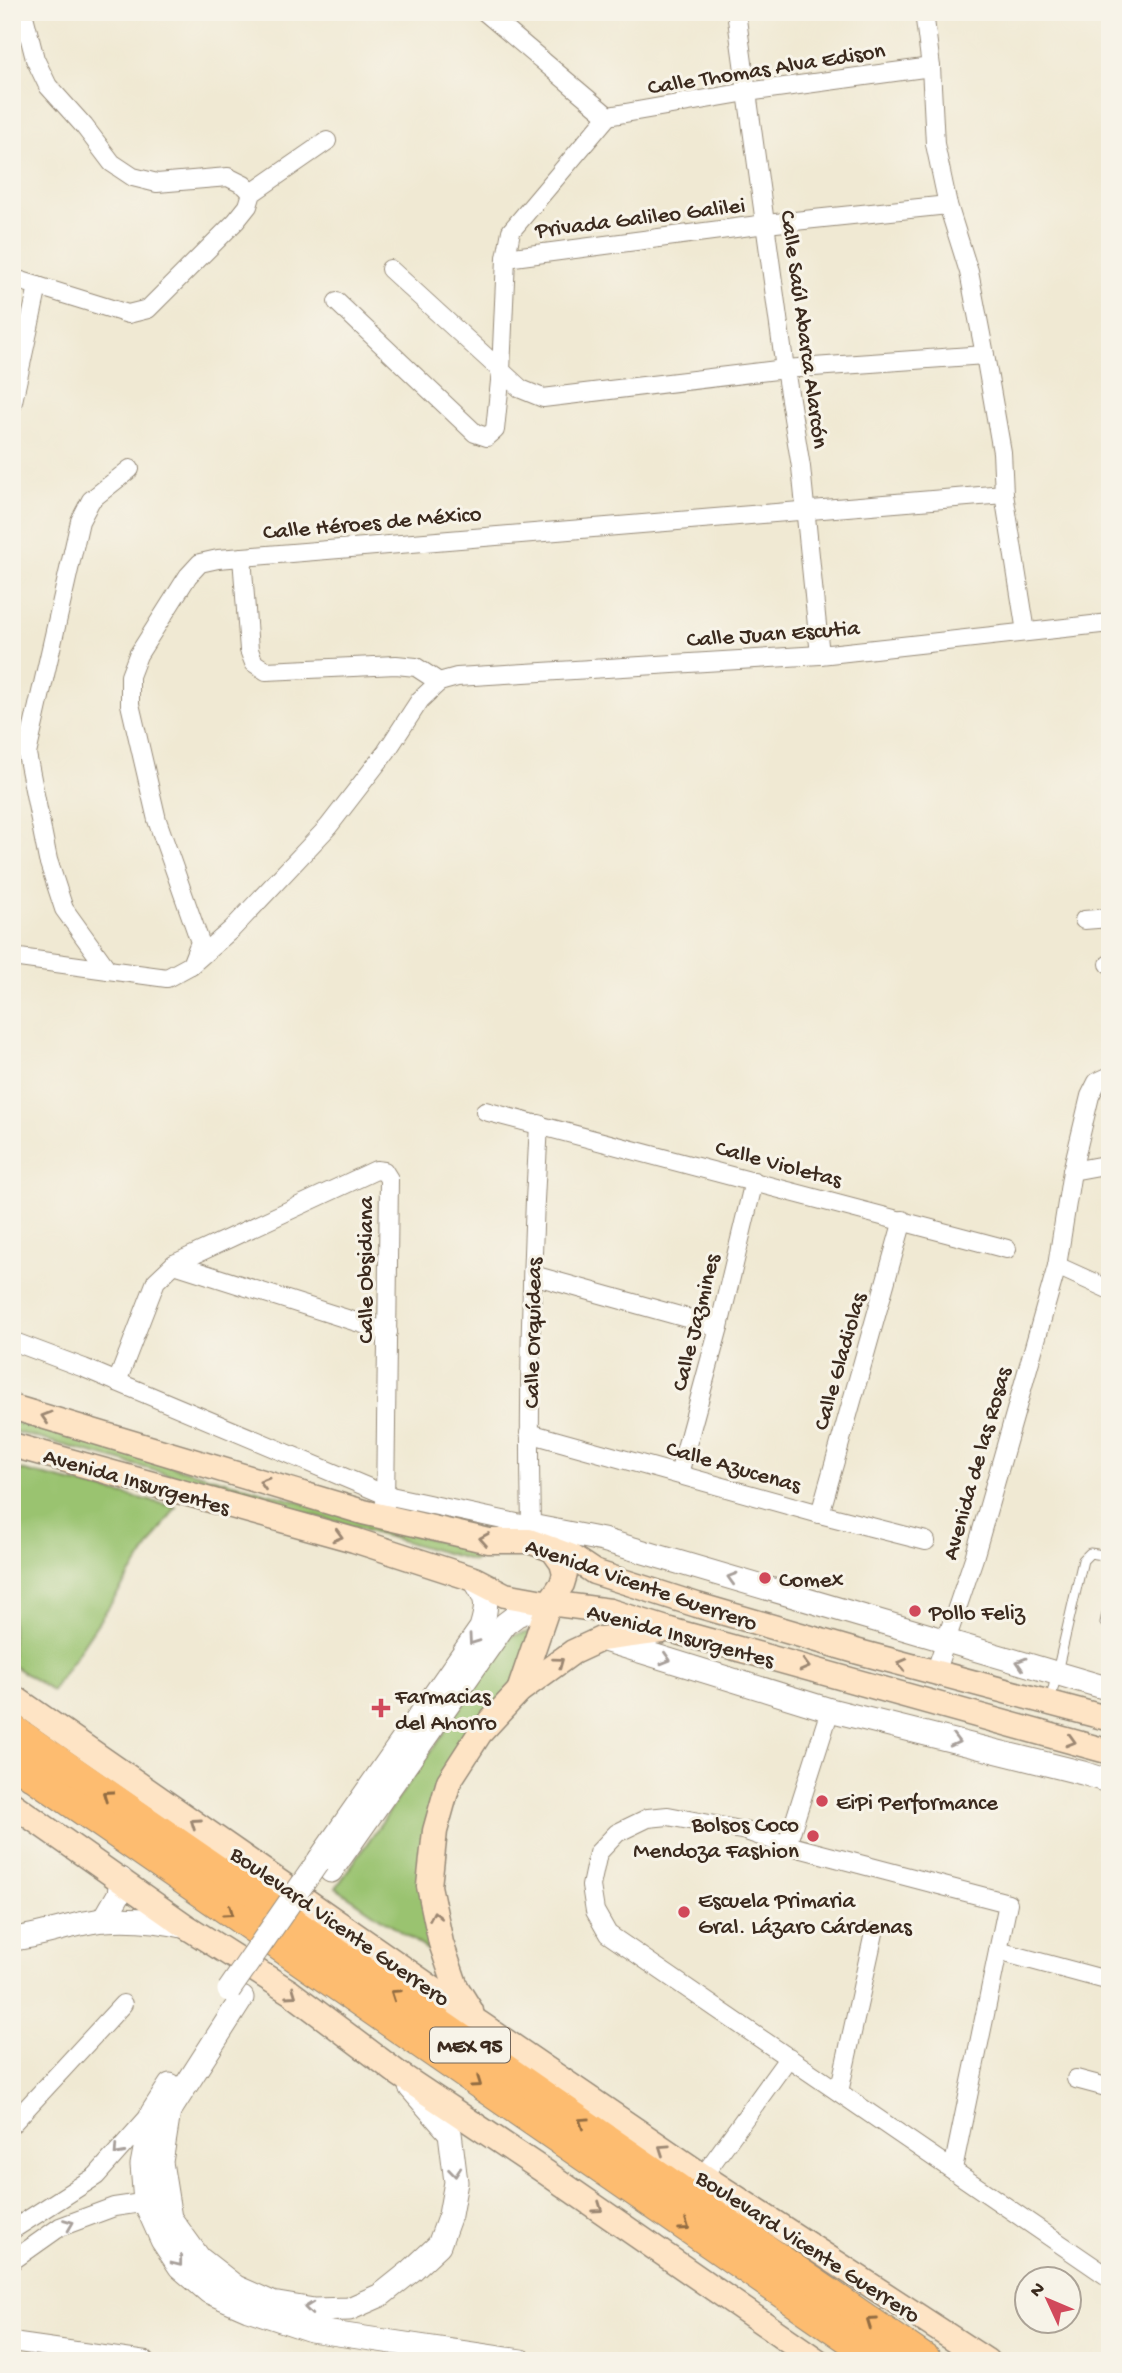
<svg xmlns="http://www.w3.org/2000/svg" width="1122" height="2373" font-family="'Gochi Hand',sans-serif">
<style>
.green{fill:#9ac36f;stroke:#6a7646;stroke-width:2}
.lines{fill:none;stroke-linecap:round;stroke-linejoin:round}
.service-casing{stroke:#968a78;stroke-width:11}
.minor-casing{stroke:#968a78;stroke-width:20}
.tertiary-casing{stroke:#968a78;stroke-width:25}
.secondary-casing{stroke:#968a78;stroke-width:27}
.trunk-casing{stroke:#968a78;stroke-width:32}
.service{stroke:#fff;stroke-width:9}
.minor{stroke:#fff;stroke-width:18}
.tertiary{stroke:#fff;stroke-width:23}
.secondary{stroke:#fee4c5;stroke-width:24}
.trunk{stroke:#fdbc6f;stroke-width:30}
.tertiary-bridge-casing{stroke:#968a78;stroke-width:25;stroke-linecap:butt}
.tertiary-bridge{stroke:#fff;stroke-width:23}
.oneway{stroke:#9c8772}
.oneway2{stroke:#a79f9a}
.oneway3{stroke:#926c42}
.poi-dot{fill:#d1495b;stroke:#f7f3e8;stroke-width:2.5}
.labels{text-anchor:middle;stroke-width:6;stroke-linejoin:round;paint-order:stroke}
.shield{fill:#f7f3e8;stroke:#73665b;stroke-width:2}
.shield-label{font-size:21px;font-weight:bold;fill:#3b2a1e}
.street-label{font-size:23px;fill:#3b2a1e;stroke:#f7f3e8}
.poi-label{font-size:23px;fill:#3b2a1e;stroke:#f7f3e8;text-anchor:start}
</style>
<rect width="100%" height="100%" fill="#f7f3e8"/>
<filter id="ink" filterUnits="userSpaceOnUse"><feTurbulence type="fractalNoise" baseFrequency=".0143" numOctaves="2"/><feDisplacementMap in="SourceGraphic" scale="14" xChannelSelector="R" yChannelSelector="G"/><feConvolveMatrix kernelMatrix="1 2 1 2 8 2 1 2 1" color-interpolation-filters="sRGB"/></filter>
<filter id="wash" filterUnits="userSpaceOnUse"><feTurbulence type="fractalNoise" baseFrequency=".00686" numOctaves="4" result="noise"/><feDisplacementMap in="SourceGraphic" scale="28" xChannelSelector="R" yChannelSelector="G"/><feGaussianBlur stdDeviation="1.57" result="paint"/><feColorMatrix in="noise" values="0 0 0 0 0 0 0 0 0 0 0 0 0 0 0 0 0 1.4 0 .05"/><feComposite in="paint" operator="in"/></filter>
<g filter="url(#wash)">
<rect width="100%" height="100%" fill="#f0e9d3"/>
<g class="green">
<path d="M12 1421 477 1552 474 1561C320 1518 167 1473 12 1431Z"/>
<polygon points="12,1468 176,1507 52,1691 12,1665"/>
<polygon points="530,1632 534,1649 434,1820 444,1961 336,1888 511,1636"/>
</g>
</g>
<g filter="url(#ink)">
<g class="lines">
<g class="service-casing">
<g id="service">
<polyline points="1105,1623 1110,1600"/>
<polyline points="1050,1702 1083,1560 1090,1553 1110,1556"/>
</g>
</g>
<g class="minor-casing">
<g id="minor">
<polyline points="23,12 35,59 48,86 84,126 112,163 133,177 157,183 228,177 244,185 252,193"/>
<polyline points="485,12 608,116"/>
<polyline points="736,12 785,369 801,467 820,655"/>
<polyline points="924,12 931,67 935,144 948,205 969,272 985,355 1002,452 1004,494 1026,632"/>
<polyline points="608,116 747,92 931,67"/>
<polyline points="506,258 766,224 948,205"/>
<polyline points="390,269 521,389 543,398 785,369 985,355"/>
<polyline points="12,278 128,314 148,309 236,221 248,206 252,193 327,141"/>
<polyline points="337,302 475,433 487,437 495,430 501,371 506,258 511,231 608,116"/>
<polyline points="12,406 38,286"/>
<polyline points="242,557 249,650 254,663 266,671 396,665 416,667 439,682"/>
<polyline points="439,682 457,677 820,655 1110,623"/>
<polyline points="1084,920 1110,918"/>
<polyline points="12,957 167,978 191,965 232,929 328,827 386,752 420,700 439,682"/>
<polyline points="1109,964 1110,964"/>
<polyline points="191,965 200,942 157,820 130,704 130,676 138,655 188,576 200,563 218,559 1004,494"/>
<polyline points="108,970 64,909 48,860 27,754 80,521 91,500 130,469"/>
<polyline points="485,1111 1007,1249"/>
<polyline points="1072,1171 1110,1164"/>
<polyline points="174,1264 388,1332"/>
<polyline points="1057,1266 1110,1290"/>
<polyline points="533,1275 719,1327"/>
<path d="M12 1341 84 1368 386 1495 531 1526C528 1392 531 1258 539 1124"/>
<polyline points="117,1382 156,1281 174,1264 376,1170 384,1171 389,1179 385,1506"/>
<polyline points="529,1433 820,1514 926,1541"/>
<polyline points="679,1474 719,1327 754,1181"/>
<polyline points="820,1514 903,1220"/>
<polyline points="935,1673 974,1558 1057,1266 1072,1171 1090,1096 1097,1082 1110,1076"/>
<polyline points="787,1845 830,1710"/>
<polyline points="998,1951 1110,1981"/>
<polyline points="1076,2079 1110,2088"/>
<polyline points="839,2092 874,1933"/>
<polyline points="12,2124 123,2004"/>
<polyline points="953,2169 1008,1903 787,1845 746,1831 668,1816 648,1818 617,1833 598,1853 591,1886 595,1911 608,1934 1110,2278"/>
<polyline points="703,2176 789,2057"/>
<polyline points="12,2230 96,2176 152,2113"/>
<polyline points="12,2261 60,2227 114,2207 155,2201"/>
<polyline points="12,2342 146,2361"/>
</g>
</g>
<g class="tertiary-casing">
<g id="tertiary">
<polyline points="529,1541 531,1526 603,1540 1110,1689"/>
<polyline points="601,1639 830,1710 1083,1773 1110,1782"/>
<path d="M319 1860 481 1628C488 1604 488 1600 474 1579"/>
<polyline points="331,1871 505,1624 517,1615 549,1603"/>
<polyline points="104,1920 119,1894 121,1879"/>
<path d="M12 1939C44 1936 75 1922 105 1920 131 1918 161 1921 187 1927"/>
<polyline points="242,1998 169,2112 161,2162 170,2218 199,2258 236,2287 272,2303 314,2310 349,2309 381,2295 411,2271 439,2245 450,2215 456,2182 450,2133 410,2087"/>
<polyline points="170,2085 152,2113 142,2165 145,2202 162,2240 180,2267 209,2292 248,2309 311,2330 521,2361"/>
</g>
</g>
<g class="secondary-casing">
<g id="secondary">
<polyline points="12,1407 363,1512 489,1541 529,1541 570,1556 594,1572 697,1605 859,1652 1110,1719"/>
<polyline points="12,1445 354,1540 474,1579 505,1595 549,1603 610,1611 670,1630 1110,1752"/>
<polyline points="519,1691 549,1603 562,1584 565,1574 562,1563 552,1549"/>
<polyline points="12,1696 439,1993 479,2023 703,2176 987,2361"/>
<polyline points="12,1804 187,1927 290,1992 399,2074 541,2169 818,2361"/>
<polyline points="471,2011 456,1987 441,1943 429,1886 435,1831 449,1781 480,1733 519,1691 573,1652 601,1639 662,1631"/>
</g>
</g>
<g class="trunk-casing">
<g id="trunk">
<polyline points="12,1729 927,2361"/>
<polyline points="12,1761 881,2361"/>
</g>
</g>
<use href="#service" class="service"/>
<use href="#minor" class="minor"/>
<use href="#tertiary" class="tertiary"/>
<use href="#secondary" class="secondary"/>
<use href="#trunk" class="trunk"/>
<g class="tertiary-bridge-casing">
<polyline id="tertiary-bridge" points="229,1990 317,1863"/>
</g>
<use href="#tertiary-bridge" class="tertiary-bridge"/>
</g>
<defs><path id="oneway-chevron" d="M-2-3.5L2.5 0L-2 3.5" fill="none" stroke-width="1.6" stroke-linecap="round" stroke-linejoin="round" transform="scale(1.75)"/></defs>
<g class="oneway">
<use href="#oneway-chevron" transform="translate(46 1417) rotate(-163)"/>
<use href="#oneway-chevron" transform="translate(264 1483) rotate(-163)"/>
<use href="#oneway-chevron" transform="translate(338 1536) rotate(16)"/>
<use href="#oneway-chevron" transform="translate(484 1539) rotate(-171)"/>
<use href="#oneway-chevron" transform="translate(559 1662) rotate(-36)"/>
<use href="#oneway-chevron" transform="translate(902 1664) rotate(-165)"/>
<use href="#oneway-chevron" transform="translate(805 1666) rotate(15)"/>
<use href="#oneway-chevron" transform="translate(1071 1741) rotate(16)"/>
<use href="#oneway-chevron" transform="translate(195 1823) rotate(-145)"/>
<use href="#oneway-chevron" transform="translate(435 1916) rotate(-101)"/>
<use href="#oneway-chevron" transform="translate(292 1994) rotate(35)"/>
<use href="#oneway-chevron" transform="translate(663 2149) rotate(-146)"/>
<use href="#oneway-chevron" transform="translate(598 2208) rotate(35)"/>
</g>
<g class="oneway2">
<use href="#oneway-chevron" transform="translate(732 1578) rotate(-164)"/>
<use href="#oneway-chevron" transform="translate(473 1640) rotate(125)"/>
<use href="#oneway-chevron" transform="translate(666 1659) rotate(17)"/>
<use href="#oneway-chevron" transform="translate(1021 1663) rotate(-163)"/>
<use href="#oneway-chevron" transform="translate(955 1741) rotate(14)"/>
<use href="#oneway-chevron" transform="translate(118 2151) rotate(132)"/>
<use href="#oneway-chevron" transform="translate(455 2172) rotate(84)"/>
<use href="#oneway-chevron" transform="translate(69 2224) rotate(-22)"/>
<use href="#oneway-chevron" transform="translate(178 2262) rotate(52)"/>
<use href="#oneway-chevron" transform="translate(309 2308) rotate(-174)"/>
</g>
<g class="oneway3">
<use href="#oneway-chevron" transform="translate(107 1795) rotate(-145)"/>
<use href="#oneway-chevron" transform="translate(229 1912) rotate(35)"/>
<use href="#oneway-chevron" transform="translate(395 1994) rotate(-146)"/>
<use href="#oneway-chevron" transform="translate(477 2083) rotate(35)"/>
<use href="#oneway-chevron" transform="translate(583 2122) rotate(-146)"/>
<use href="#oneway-chevron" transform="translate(685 2226) rotate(35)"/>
<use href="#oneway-chevron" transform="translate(871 2322) rotate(-145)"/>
</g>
</g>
<g class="poi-dot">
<circle cx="765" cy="1578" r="7"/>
<circle cx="915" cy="1611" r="7"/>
<path d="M377.5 1697.5h7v7h7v7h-7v7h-7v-7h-7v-7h7z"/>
<circle cx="822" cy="1801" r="7"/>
<circle cx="813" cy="1836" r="7"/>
<circle cx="684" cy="1912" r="7"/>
</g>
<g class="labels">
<rect class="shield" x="430" y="2027.5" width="80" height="35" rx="5"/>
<g class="shield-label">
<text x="470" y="2052">MEX 95</text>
</g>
<g class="street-label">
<text transform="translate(766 67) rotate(-9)" y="8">Calle Thomas Alva Edison</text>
<text transform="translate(640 216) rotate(-7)" y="8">Privada Galileo Galilei</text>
<text transform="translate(806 329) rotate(82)" y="8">Calle Saúl Abarca Alarcón</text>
<text transform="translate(372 521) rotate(-5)" y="8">Calle Héroes de México</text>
<text transform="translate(773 632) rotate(-4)" y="8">Calle Juan Escutia</text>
<text transform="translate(779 1162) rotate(15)" y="8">Calle Violetas</text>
<text transform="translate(364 1270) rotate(-90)" y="8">Calle Obsidiana</text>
<text transform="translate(694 1322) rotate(-76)" y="8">Calle Jazmines</text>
<text transform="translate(531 1333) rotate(-89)" y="8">Calle Orquídeas</text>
<text transform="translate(838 1361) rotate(-74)" y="8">Calle Gladiolas</text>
<text transform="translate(975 1463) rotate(-74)" y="8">Avenida de las Rosas</text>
<text transform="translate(734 1465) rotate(16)" y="8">Calle Azucenas</text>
<text transform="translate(137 1480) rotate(16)" y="8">Avenida Insurgentes</text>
<text transform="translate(642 1583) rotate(19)" y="8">Avenida Vicente Guerrero</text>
<text transform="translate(681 1634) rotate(15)" y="8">Avenida Insurgentes</text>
<text transform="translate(341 1925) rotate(35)" y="8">Boulevard Vicente Guerrero</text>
<text transform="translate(809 2245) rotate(33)" y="8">Boulevard Vicente Guerrero</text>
</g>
<g class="poi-label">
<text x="779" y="1586">Comex</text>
<text x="929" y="1619">Pollo Feliz</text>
<text x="395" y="1703">Farmacias<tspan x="395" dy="26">del Ahorro</tspan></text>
<text x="836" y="1809">EiPi Performance</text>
<text x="799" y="1831" text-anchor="end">Bolsos Coco<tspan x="799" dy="26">Mendoza Fashion</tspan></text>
<text x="698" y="1907">Escuela Primaria<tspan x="698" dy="26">Gral. Lázaro Cárdenas</tspan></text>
</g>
</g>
<rect width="1122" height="2373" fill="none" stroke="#f7f3e8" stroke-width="42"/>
<g transform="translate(1048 2300) rotate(314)"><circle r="33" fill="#f7f3e8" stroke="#aca397" stroke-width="2"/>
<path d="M0-5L12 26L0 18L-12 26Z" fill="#d1495b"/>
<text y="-10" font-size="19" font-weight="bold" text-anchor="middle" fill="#3b2a1e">N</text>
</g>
</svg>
